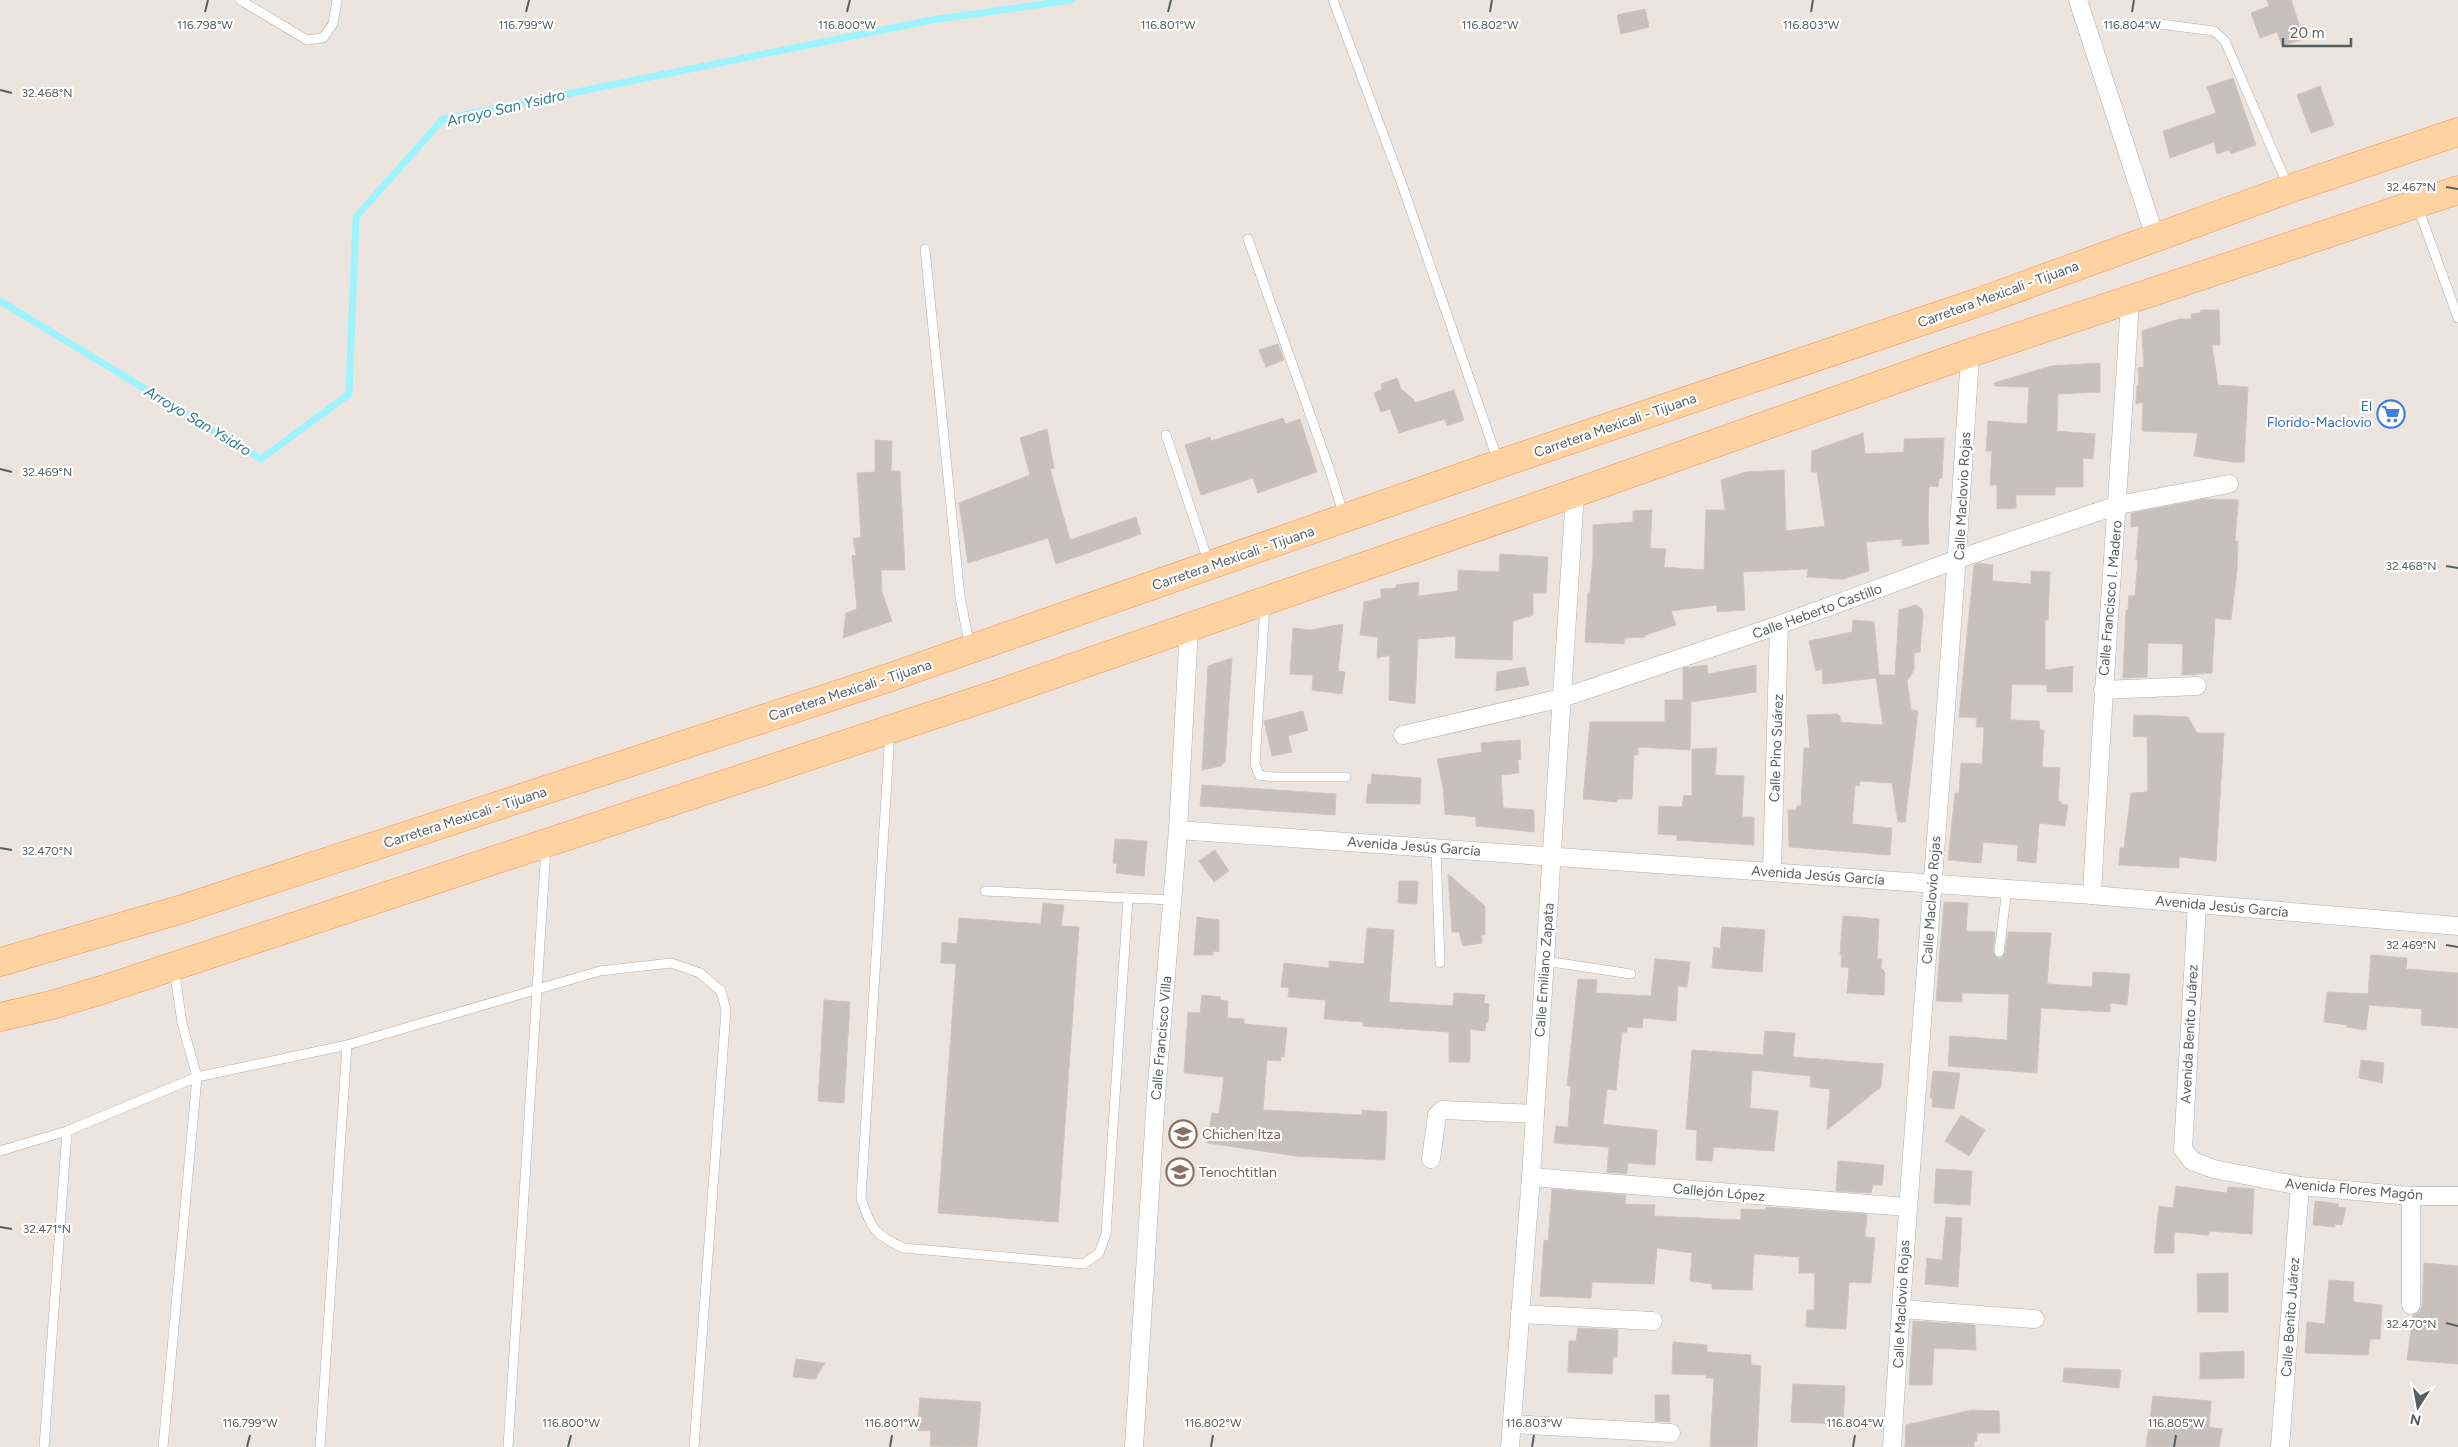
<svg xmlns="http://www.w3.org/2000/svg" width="2458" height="1447" font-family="Figtree,sans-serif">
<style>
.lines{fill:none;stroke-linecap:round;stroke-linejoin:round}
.stream{stroke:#9df4ff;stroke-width:7}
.building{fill:#c7c0bd;stroke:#d1c5be}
.service-casing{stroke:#acb1b3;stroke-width:10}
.minor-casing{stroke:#acb1b3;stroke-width:19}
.primary-casing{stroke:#f7924e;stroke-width:29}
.service{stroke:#fff;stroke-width:9}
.minor{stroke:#fff;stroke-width:18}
.primary{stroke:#ffd2a2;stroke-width:28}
.ticks{fill:none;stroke:#585f61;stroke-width:2}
.labels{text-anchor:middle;stroke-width:4.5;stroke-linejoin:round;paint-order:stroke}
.street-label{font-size:14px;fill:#585f61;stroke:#fff}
.shop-label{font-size:14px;fill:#366cbe;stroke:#fff;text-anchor:end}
.education-label{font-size:14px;fill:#785e54;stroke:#fff;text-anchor:start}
.water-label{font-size:15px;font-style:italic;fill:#2e7e90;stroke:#fff}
.ticks-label{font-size:12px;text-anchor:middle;fill:#585f61;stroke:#fff;stroke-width:4.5;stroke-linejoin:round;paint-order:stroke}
</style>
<rect width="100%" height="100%" fill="#ece5df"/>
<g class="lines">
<polyline class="stream" points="0,301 261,459 349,394 356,217 443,119 932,20 1072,0"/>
</g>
<g class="building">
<polygon points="2267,0 2291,0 2304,39 2282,46 2277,32 2260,38 2251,13 2269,6"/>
<polygon points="1645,9 1649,27 1621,34 1617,15"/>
<polygon points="2233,78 2256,145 2231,154 2229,150 2217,154 2214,142 2170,158 2163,131 2216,113 2207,87"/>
<polygon points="2320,86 2334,125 2311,133 2297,95"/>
<polygon points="2201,310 2219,310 2220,345 2212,345 2218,385 2248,387 2244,462 2232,462 2194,456 2198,433 2142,431 2143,402 2136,404 2137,385 2139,385 2138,368 2144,367 2142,331 2179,319 2191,319 2191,314 2200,313"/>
<polygon points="1278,344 1284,360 1266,367 1259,350"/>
<polygon points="2100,363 2100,392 2058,394 2057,431 2095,434 2093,459 2083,458 2083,487 2055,487 2055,495 2016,495 2016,508 1997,509 1997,485 1990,485 1992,451 1986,451 1988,421 2027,424 2029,387 1995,386 1994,383 2051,366"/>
<polygon points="1397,378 1401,389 1413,399 1415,403 1454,390 1464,420 1447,426 1445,419 1399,433 1390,409 1381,412 1374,393 1382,389 1381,384"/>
<polygon points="1283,418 1285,424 1300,419 1317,472 1258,493 1253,478 1201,495 1185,445 1210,437 1211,441"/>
<polygon points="1047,429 1054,468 1050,469 1070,540 1136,517 1141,534 1056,564 1048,538 968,563 959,503 1030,475 1020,438"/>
<polygon points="1863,433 1865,454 1904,452 1904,439 1944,438 1942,478 1939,479 1938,487 1929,486 1928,522 1929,544 1902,546 1902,539 1866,542 1869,571 1843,579 1807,577 1808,569 1743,572 1745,610 1717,612 1717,605 1671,611 1676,625 1645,635 1645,637 1624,638 1624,644 1585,642 1588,593 1590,593 1593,557 1593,525 1633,522 1633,511 1652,510 1650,548 1666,549 1664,567 1704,570 1706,510 1725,510 1721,480 1746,472 1784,470 1786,531 1825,526 1817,472 1811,472 1812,451"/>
<polygon points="875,440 892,441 891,471 900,471 905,570 881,570 882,592 892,621 843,638 846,613 857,609 852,556 856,555 853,539 861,537 857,473 875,472"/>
<polygon points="2205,499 2238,500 2238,505 2235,541 2238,541 2237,570 2231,620 2215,618 2212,673 2182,675 2183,644 2148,643 2147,677 2123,678 2126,610 2128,610 2129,596 2135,596 2138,560 2136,560 2139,526 2131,527 2131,513"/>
<polygon points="1500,554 1548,557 1546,593 1533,593 1533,615 1513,621 1512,660 1455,658 1456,636 1418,639 1415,704 1389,700 1390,655 1377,658 1378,637 1360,635 1364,602 1381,598 1381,589 1396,588 1396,585 1419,582 1418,596 1458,591 1458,570 1499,572"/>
<polygon points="1978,563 1993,565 1992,581 2031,584 2031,571 2050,572 2048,620 2045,620 2045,670 2073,666 2072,692 2047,692 2047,685 2012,684 2010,720 2039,721 2040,730 2044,730 2042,767 2060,768 2058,801 2061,802 2061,804 2068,805 2065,826 2039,823 2036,863 2017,861 2018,845 1983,842 1981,863 1948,860 1955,793 1959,793 1961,763 1982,764 1984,727 1976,727 1977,718 1959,717 1974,565"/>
<polygon points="1916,605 1922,609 1923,615 1920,652 1914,653 1914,670 1907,681 1911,710 1918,711 1905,822 1898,822 1892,783 1860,781 1859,786 1855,785 1852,824 1892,828 1890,855 1789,847 1788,810 1796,810 1797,806 1801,806 1804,748 1810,748 1807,715 1837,714 1840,716 1840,722 1883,725 1876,678 1823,684 1822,669 1816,671 1809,641 1852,632 1853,620 1874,622 1879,675 1895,675 1899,610"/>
<polygon points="1343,624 1338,671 1345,672 1342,694 1312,690 1313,675 1290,674 1293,628 1310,630"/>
<polygon points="1232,658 1225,762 1221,766 1202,770 1208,666"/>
<polygon points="1707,665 1708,674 1756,665 1756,692 1691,702 1690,750 1638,747 1638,755 1634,755 1632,799 1617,799 1617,802 1583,799 1590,722 1665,722 1665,700 1683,700 1683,668"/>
<polygon points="1525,667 1529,685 1496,691 1497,672"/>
<polygon points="1303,711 1308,730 1288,736 1292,752 1272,756 1264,721"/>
<polygon points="2134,715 2188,717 2197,733 2224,733 2216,861 2179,857 2179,868 2119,865 2120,848 2124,848 2131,793 2148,792 2147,737 2133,736"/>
<polygon points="1520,740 1521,759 1518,760 1519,773 1501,775 1503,808 1534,810 1534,832 1476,826 1476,817 1445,814 1443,787 1437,759 1482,752 1481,743"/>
<polygon points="1717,748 1715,775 1744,776 1742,817 1754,817 1754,845 1677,840 1677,835 1658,834 1659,806 1682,807 1684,795 1692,796 1692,749"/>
<polygon points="1372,774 1421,778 1420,804 1366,803 1368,784 1371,785"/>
<polygon points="1202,785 1336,794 1335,815 1200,806"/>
<polygon points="1115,839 1147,841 1144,876 1116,873 1117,864 1113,863"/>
<polygon points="1215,850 1229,871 1214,882 1199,861"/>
<polygon points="1448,874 1485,906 1485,935 1481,935 1482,943 1463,946 1459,932 1452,932"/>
<polygon points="1399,881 1418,881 1417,904 1398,903"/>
<polygon points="1944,902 1968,903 1966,931 1995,932 1993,952 1998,958 2002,958 2005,953 2008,932 2051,933 2047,984 2092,987 2093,972 2130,974 2127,1005 2110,1003 2110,1012 2041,1008 2037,1073 1948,1066 1950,1036 2007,1040 2009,994 1962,993 1962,1002 1936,1001"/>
<polygon points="1043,903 1064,905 1061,926 1079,927 1058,1222 938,1213 956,964 941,963 942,942 957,944 959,918 1041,924"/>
<polygon points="1843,916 1879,919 1877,959 1882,959 1881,968 1885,972 1884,995 1847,993 1849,968 1841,967 1842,955 1840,955"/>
<polygon points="1197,917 1219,920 1219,952 1213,951 1213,955 1194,955"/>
<polygon points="1722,927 1765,930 1762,972 1712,968 1714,947 1720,949"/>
<polygon points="1367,928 1394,930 1389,1002 1453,1006 1454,993 1485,995 1484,1003 1489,1004 1488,1022 1486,1022 1485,1031 1470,1029 1470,1062 1449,1062 1449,1032 1363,1026 1363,1022 1324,1019 1326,1000 1288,997 1289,988 1281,987 1284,963 1329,968 1329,961 1364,964"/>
<polygon points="2371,955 2407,958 2406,969 2458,973 2458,1028 2421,1025 2422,1009 2369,1005 2366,1030 2347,1027 2348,1025 2324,1022 2327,992 2368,994"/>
<polygon points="1655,959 1690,962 1687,987 1678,986 1676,1021 1643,1018 1642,1028 1627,1027 1627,1032 1622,1032 1616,1090 1607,1089 1603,1124 1657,1130 1655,1165 1628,1163 1627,1174 1607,1172 1609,1147 1554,1143 1556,1126 1568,1127 1571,1086 1567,1086 1578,979 1597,980 1596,993 1651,996"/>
<polygon points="1202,995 1221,997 1220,1000 1228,1001 1227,1018 1244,1019 1244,1024 1287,1028 1284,1057 1281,1056 1281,1061 1267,1060 1263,1110 1362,1115 1362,1110 1387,1112 1385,1160 1296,1156 1207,1143 1212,1113 1219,1114 1224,1077 1184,1073 1188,1012 1200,1013"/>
<polygon points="824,1000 850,1002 844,1103 818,1101"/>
<polygon points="1765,1031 1795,1033 1793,1057 1883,1064 1881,1087 1827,1130 1830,1089 1810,1087 1811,1076 1752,1070 1750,1108 1778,1111 1774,1151 1714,1147 1712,1161 1696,1160 1697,1130 1686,1129 1692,1050 1763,1055"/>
<polygon points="2361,1060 2384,1063 2382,1083 2359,1078"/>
<polygon points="1933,1071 1960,1073 1954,1109 1932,1107 1933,1098 1930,1098"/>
<polygon points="1961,1115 1985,1130 1969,1156 1945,1141"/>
<polygon points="1838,1161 1884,1165 1882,1185 1873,1185 1871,1193 1836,1191"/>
<polygon points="1936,1169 1972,1171 1970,1205 1934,1203"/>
<polygon points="2176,1186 2227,1193 2228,1187 2254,1189 2252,1234 2209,1231 2209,1235 2174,1232 2174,1253 2154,1253 2159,1206 2173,1208"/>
<polygon points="1552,1189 1626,1195 1625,1204 1655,1205 1654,1216 1741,1220 1741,1209 1765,1210 1766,1207 1867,1214 1865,1237 1875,1238 1871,1283 1849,1282 1846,1329 1806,1327 1807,1310 1814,1310 1815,1273 1799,1273 1799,1257 1754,1254 1752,1290 1712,1289 1712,1284 1690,1281 1692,1253 1657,1248 1654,1284 1592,1282 1591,1298 1540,1296 1544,1240 1548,1241"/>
<polygon points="2315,1201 2339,1204 2338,1207 2346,1208 2342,1225 2335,1224 2335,1227 2313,1225"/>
<polygon points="1946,1217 1962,1218 1958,1287 1925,1284 1927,1258 1942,1260"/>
<polygon points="2424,1263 2458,1266 2458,1364 2407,1360 2413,1315 2420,1311 2422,1305"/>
<polygon points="2228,1273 2228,1312 2198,1312 2197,1274"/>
<polygon points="2329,1280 2354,1282 2353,1302 2382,1305 2380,1339 2370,1339 2368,1355 2305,1353 2307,1322 2325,1324"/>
<polygon points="1913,1321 1975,1325 1976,1350 1934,1348 1932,1385 1909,1385"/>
<polygon points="1578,1328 1618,1330 1617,1357 1613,1357 1612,1374 1568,1372 1569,1341 1576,1341"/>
<polygon points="1673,1342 1707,1345 1707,1352 1751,1355 1751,1365 1761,1366 1757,1447 1710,1447 1714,1378 1706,1378 1706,1375 1672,1374"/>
<polygon points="2244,1351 2244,1378 2200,1379 2200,1353"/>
<polygon points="796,1359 825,1363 815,1379 793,1377"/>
<polygon points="2064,1368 2121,1370 2119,1388 2063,1382"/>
<polygon points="1793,1384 1845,1386 1843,1424 1791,1422"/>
<polygon points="1655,1395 1669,1395 1670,1422 1655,1421"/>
<polygon points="2153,1396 2211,1401 2209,1427 2222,1429 2219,1447 2146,1447"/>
<polygon points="920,1398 981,1402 977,1447 930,1446 931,1431 917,1430"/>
<polygon points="1972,1410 1999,1411 2000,1433 1977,1433 1977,1441 1974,1441 1974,1447 1905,1447 1906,1425"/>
</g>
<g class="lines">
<g class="service-casing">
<g id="service">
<polyline points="240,0 307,40 323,38 333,24 337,0"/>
<polyline points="1333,0 1400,179 1498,461"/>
<polyline points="2152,23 2214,31 2225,41 2288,186"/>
<polyline points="2417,205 2458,318"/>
<polyline points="1248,239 1329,468 1344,516"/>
<polyline points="925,249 960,597 970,647"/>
<polyline points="1166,435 1209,564"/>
<polyline points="1265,604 1255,764 1259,775 1274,777 1346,777"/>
<path d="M890 732 861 1198C870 1227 875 1236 904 1248L1084 1264 1099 1253 1106 1234 1128 898 1172 900"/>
<polyline points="1436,848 1440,963"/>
<polyline points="985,891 1128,898"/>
<polyline points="1999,952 2007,889"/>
<polyline points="1545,961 1631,974"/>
<polyline points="0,1151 67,1131 197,1077 182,1023 174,968"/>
<polyline points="44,1447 67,1131"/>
<polyline points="163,1447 197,1077 347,1045 600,971 671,963 700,973 721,991 726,1010 694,1447"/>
<polyline points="320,1447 347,1045"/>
<polyline points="508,1447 546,848"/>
</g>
</g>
<g class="minor-casing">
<g id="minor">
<polyline points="2078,0 2155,237"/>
<polyline points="2103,690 2197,686"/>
<polyline points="1403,735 1562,698 1779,625 1958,559 2118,505 2229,484"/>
<polyline points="1178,830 2092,895 2458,926"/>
<polyline points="1772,871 1779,625"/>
<path d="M2092 895C2102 697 2118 499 2130 301"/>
<polyline points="2197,905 2183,1149 2192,1161 2214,1169 2300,1186 2411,1196 2458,1196"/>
<polyline points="1431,1159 1437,1115 1442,1110 1535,1114"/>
<polyline points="1531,1177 1907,1207"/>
<polyline points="2411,1196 2411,1305"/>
<polyline points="1901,1309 2035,1319"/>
<polyline points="1520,1314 1653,1321"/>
<polyline points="1512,1424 1671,1433"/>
<polyline points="1134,1447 1156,1096 1178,830 1189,628"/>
<polyline points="1510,1447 1531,1177 1575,493"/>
<path d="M1892 1447C1914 1082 1949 718 1970 353"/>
<polyline points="2280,1447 2300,1186"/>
</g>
</g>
<g class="primary-casing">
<g id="primary">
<polyline points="0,962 179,910 885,679 1499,464 1979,302 2289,189 2458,132"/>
<polyline points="0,1017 52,1005 105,989 1000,693 1575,493 1970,353 2458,190"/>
</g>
</g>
<use href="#service" class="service"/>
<use href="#minor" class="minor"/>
<use href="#primary" class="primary"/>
</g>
<path class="ticks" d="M205 12 208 0M526 12 529 0M847 12 850 0M1168 12 1171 0M1490 12 1492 0M1811 12 1813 0M2132 12 2134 0M0 90 12 93M2446 187 2458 189M0 469 12 472M2446 566 2458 568M0 848 12 850M2446 945 2458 947M0 1227 12 1229M2446 1323 2458 1326M247 1447 250 1435M568 1447 571 1435M890 1447 892 1435M1211 1447 1213 1435M1532 1447 1534 1435M1853 1447 1855 1435M2174 1447 2176 1435"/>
<defs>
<g id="supermarket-ring" transform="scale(1.4375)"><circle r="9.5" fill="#fff" stroke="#3f7fe0" stroke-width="1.5"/><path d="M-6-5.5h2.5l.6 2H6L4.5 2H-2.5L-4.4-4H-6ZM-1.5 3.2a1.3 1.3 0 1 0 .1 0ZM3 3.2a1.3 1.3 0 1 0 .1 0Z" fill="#3f7fe0"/></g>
<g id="school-ring" transform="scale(1.4375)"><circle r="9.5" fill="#fff" stroke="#8d6e63" stroke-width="1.5"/><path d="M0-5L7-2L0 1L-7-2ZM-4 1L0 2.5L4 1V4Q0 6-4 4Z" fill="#8d6e63"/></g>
</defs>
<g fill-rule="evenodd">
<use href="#supermarket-ring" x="2391" y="414"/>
<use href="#school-ring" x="1183" y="1134"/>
<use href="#school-ring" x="1180" y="1172"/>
</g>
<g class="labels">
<g class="street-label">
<text transform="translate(1998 294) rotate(-20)" y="5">Carretera Mexicali - Tijuana</text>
<text transform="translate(1615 425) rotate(-19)" y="5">Carretera Mexicali - Tijuana</text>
<text transform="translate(1962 496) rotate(-87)" y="5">Calle Maclovio Rojas</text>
<text transform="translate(1233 558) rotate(-19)" y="5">Carretera Mexicali - Tijuana</text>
<text transform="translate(2110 598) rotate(-85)" y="5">Calle Francisco I. Madero</text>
<text transform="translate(1817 611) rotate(-20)" y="5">Calle Heberto Castillo</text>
<text transform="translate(850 690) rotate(-18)" y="5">Carretera Mexicali - Tijuana</text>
<text transform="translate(1776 748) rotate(-88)" y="5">Calle Pino Suárez</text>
<text transform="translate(465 817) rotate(-18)" y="5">Carretera Mexicali - Tijuana</text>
<text transform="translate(1414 846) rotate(4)" y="5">Avenida Jesús García</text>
<text transform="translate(1818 875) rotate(4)" y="5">Avenida Jesús García</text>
<text transform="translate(1931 900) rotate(-86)" y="5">Calle Maclovio Rojas</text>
<text transform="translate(2222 906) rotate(5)" y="5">Avenida Jesús García</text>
<text transform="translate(1544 970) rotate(-86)" y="5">Calle Emiliano Zapata</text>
<text transform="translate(2189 1034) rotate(-87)" y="5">Avenida Benito Juárez</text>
<text transform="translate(1161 1038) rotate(-85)" y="5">Calle Francisco Villa</text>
<text transform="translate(2354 1189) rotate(5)" y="5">Avenida Flores Magón</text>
<text transform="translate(1719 1192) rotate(5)" y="5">Callejón López</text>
<text transform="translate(1901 1304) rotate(-87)" y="5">Calle Maclovio Rojas</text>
<text transform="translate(2290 1317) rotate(-86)" y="5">Calle Benito Juárez</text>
</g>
<g class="shop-label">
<text x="2372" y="411">El<tspan x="2372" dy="16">Florido-Maclovio</tspan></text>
</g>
<g class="education-label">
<text x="1202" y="1139">Chichen Itza</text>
<text x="1199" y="1177">Tenochtitlan</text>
</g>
<g class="water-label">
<text transform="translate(506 108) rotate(-13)" y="5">Arroyo San Ysidro</text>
<text transform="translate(198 421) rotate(31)" y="5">Arroyo San Ysidro</text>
</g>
</g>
<g class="ticks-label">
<text x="205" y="29">116.798°W</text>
<text x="526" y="29">116.799°W</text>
<text x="847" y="29">116.800°W</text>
<text x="1168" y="29">116.801°W</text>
<text x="1490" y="29">116.802°W</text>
<text x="1811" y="29">116.803°W</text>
<text x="2132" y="29">116.804°W</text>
<text x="47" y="97">32.468°N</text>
<text x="2411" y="191">32.467°N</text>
<text x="47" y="476">32.469°N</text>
<text x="2411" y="570">32.468°N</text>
<text x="47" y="855">32.470°N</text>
<text x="2411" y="949">32.469°N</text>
<text x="47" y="1233">32.471°N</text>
<text x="2411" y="1328">32.470°N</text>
<text x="250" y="1427">116.799°W</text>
<text x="571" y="1427">116.800°W</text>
<text x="892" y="1427">116.801°W</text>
<text x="1213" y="1427">116.802°W</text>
<text x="1534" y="1427">116.803°W</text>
<text x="1855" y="1427">116.804°W</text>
<text x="2176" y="1427">116.805°W</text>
</g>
<g transform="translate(2418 1407) rotate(191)" stroke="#ffffff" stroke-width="4" paint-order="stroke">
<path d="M0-4L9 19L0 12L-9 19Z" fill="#585f61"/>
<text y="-8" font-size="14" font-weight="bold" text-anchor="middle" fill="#585f61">N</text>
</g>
<path d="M2283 38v8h68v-8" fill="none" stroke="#585f61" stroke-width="2.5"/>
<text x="2290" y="38" font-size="15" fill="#585f61" stroke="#ffffff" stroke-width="4" paint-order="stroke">20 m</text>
</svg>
